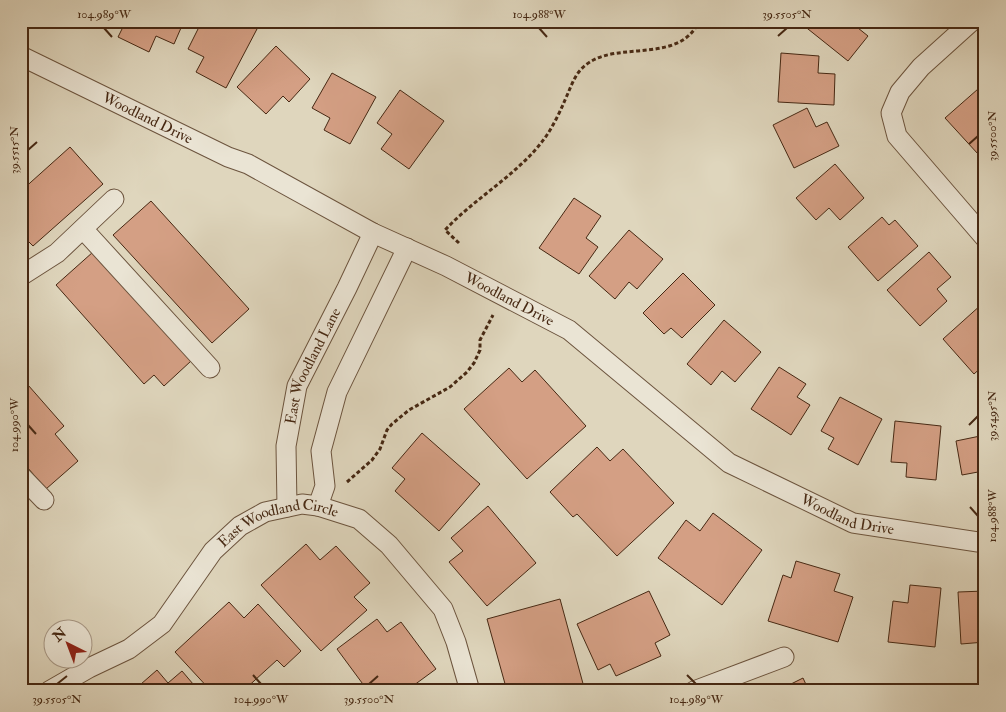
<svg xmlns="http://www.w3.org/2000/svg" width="1006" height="712" font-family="'IM FELL Double Pica',serif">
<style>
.building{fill:#d49f84;stroke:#462813}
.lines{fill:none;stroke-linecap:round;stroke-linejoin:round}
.street-casing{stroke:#6c543e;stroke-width:21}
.path{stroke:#462813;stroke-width:3;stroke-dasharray:4 2.5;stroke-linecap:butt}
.street{stroke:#eae4d4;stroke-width:19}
.ticks{fill:none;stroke:#462813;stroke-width:2}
.labels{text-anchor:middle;stroke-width:5;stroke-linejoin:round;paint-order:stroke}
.street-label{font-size:15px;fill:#462813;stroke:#eae4d4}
.neatline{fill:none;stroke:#462813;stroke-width:2}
.ticks-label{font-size:12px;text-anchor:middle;fill:#462813}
</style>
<rect width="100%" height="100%" fill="#dfd6bd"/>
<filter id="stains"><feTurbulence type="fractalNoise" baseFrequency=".004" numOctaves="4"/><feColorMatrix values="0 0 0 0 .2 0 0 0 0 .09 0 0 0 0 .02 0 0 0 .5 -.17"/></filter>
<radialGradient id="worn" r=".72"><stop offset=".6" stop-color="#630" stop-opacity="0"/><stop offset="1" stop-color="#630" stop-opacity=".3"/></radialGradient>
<g class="building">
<polygon points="126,21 184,21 174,44 156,36 149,52 118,37"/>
<polygon points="202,21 242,21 257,29 226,88 196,72 204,57 188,49"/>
<polygon points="806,21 855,21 853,24 868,36 848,61 803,25"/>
<polygon points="276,46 310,79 289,102 283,96 266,114 237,87"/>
<polygon points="781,53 819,56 818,73 835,74 834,105 778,102"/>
<polygon points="332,73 376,97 350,144 324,130 330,118 312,108"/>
<polygon points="978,89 985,96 985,147 978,154 945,118"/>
<polygon points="400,90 444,121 409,169 381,149 392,134 377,123"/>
<polygon points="807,108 816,127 827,122 839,146 794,168 773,125"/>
<polygon points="70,147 103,184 33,246 21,234 21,191"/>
<polygon points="835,164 864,198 840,220 829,208 816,220 796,198"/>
<polygon points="574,198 601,216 586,238 598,247 579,274 539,248"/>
<polygon points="151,201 249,309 212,343 113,235"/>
<polygon points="882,217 889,225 895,220 918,246 878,281 848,247"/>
<polygon points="629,230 663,259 637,289 629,282 615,299 589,276"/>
<polygon points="93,252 191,361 164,386 154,375 144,384 56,285"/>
<polygon points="929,252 951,277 937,289 947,301 920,326 887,290"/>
<polygon points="683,273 715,305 682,338 671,328 664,334 643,313"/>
<polygon points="982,304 985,308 985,364 974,374 943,339"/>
<polygon points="724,320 761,352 735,382 722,371 711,385 687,364"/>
<polygon points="779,367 806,384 797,397 810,405 791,435 751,409"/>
<polygon points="509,368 522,382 535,370 586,426 527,479 464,409"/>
<polygon points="21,377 64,426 55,434 78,461 46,489 21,460"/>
<polygon points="840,397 882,419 858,465 828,449 834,438 821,431"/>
<polygon points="895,421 941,426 936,480 906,477 907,463 891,462"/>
<polygon points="422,433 480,484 439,531 395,491 405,479 392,468"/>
<polygon points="985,435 985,489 982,490 978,472 962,475 956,441"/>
<polygon points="597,447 610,461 623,449 674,503 617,556 577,514 573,517 550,492"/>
<polygon points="488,506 536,563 487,606 449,562 463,551 451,538"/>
<polygon points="713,513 762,550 722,605 658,558 686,520 700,531"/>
<polygon points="306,544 320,560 336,546 370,583 354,597 367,610 321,651 261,585"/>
<polygon points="796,561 840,574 834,591 853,597 838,642 768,621 783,575 791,578"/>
<polygon points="910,585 941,588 935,647 888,642 893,601 908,603"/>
<polygon points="649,591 670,635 655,643 661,656 616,676 610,664 598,670 577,624"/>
<polygon points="985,591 985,642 961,644 958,592"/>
<polygon points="560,599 585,691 522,691 521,687 507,691 487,619"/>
<polygon points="229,602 244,618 258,604 301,651 284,667 277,660 243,691 211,691 175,652"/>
<polygon points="377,619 387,632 401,622 436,669 406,691 368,691 337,649"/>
<polygon points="157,670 168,683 182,671 199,691 133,691"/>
<polygon points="803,678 809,691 777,691"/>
</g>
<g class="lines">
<g class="street-casing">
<g id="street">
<polyline points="972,21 921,67 900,92 891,113 897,136 985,238"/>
<path id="s1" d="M21 56 228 157 248 164 373 233 446 266 569 330 729 463 853 523 978 542 985 540"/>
<polyline points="83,229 210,368"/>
<polyline points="21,276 57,253 114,199"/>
<polyline points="21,476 44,500"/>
<polyline points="318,506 325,486 321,451 337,392 407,248"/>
<path id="s2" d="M287 507 286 446 297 386 347 288 373 233"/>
<path id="s3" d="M49 691 89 668 129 649 162 624 213 551 240 526 265 512 302 504 318 506 359 519 389 545 443 609 456 642 470 691"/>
<polyline points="694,691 784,657"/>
</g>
</g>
<g class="path">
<path d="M459 243 445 230C474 199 515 176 541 143 551 131 559 114 565 100 572 85 575 71 590 62 621 42 681 63 699 21"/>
<polyline points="347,482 372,460 380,449 387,430 392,424 409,410 450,387 467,372 474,363 480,350 480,340 493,315"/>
</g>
<use href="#street" class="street"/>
</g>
<path class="ticks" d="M104 28 112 37M539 28 547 37M778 36 787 28M969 144 978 136M28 150 37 142M28 425 36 434M969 425 978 416M970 507 978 516M253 675 261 684M687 675 696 684M57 684 67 676M369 684 378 676"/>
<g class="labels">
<g class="street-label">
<text dy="5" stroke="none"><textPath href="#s1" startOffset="141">Woodland Drive</textPath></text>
<text dy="5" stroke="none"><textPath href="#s1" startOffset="546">Woodland Drive</textPath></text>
<text dy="5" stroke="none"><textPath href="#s2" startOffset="146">East Woodland Lane</textPath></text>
<text dy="5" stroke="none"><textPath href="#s1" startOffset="951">Woodland Drive</textPath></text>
<text dy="5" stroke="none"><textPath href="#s3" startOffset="296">East Woodland Circle</textPath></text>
</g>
</g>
<rect width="1006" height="712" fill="none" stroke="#dfd6bd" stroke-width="55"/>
<g transform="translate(68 644) rotate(318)"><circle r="24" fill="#eae4d4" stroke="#a89987"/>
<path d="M0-4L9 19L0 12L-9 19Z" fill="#8f2418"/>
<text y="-8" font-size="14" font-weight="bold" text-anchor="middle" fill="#462813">N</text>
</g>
<rect x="28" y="28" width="950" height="656" class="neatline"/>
<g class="ticks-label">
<text x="104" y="18">104.989°W</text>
<text x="539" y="18">104.988°W</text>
<text x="787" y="18">39.5505°N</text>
<text transform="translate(992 136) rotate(-90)" y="4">39.5500°N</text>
<text transform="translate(14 150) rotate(-90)" y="4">39.5515°N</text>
<text transform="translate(992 416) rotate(-90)" y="4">39.5495°N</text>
<text transform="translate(14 425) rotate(-90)" y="4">104.990°W</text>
<text transform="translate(992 516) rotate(-90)" y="4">104.988°W</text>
<text x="57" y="703">39.5505°N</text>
<text x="261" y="703">104.990°W</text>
<text x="369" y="703">39.5500°N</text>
<text x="696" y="703">104.989°W</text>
</g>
<rect width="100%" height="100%" filter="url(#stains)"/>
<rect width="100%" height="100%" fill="url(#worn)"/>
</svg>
